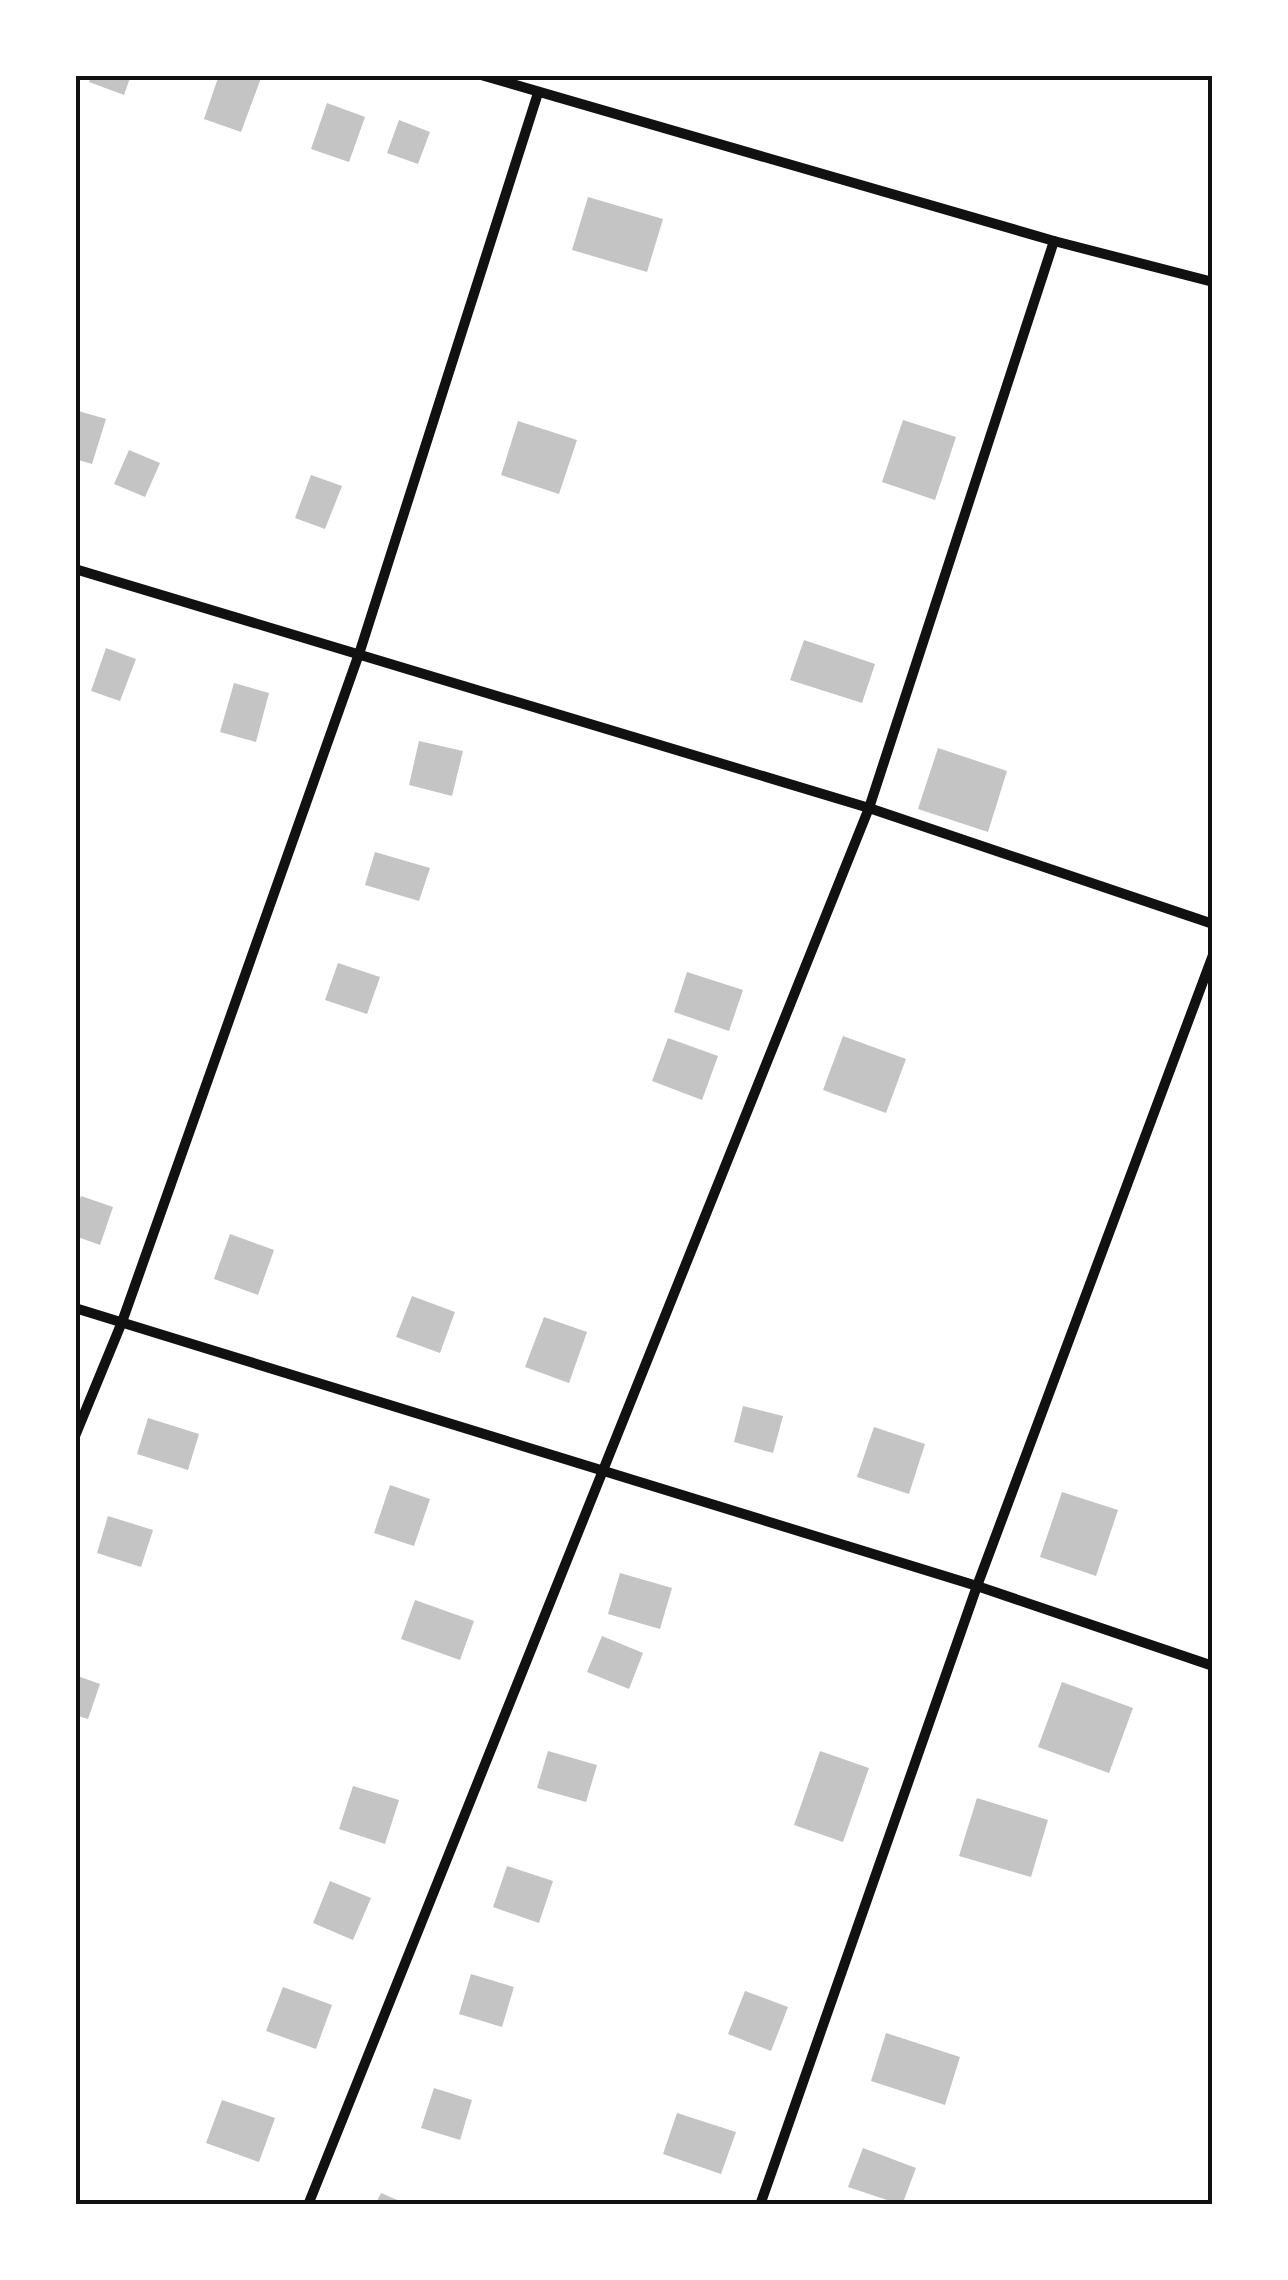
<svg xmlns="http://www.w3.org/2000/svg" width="1288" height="2280" font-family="'Roboto Condensed',sans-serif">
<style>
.building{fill:#c4c4c4}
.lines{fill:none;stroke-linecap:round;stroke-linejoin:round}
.minor{stroke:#111;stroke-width:10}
.neatline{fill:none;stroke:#111;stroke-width:4}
</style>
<rect width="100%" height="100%" fill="#fff"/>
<g class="building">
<polygon points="92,75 131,75 124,95 89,82"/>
<polygon points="219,75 261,78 241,132 204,119"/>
<polygon points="327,103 365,117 349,162 311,149"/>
<polygon points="399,120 430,132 418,164 387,153"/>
<polygon points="588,197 663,219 647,272 572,250"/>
<polygon points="75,410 106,419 92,464 75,459"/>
<polygon points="903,420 956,437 935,500 882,482"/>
<polygon points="518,421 577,440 559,494 501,475"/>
<polygon points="129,450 160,463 145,497 114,484"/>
<polygon points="311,475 342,486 325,529 295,518"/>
<polygon points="804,640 875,664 862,703 790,680"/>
<polygon points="106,648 136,659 120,701 91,691"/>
<polygon points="234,683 269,693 256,742 220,732"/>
<polygon points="419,741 463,751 452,796 409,785"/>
<polygon points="938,748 1007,771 988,832 918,809"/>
<polygon points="375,852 430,868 419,901 365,885"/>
<polygon points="338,963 380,977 367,1014 325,1000"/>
<polygon points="687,972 743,990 729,1031 674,1012"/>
<polygon points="843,1036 906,1059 886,1113 823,1090"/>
<polygon points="668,1038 718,1056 702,1100 652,1081"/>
<polygon points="81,1196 113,1207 100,1245 75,1236 75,1212"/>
<polygon points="230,1234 274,1250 258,1295 214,1279"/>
<polygon points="412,1296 455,1312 440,1353 396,1337"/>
<polygon points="544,1317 587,1332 569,1383 525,1367"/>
<polygon points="743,1406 783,1416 773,1453 734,1442"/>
<polygon points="148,1418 199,1434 188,1470 137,1454"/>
<polygon points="874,1427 925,1444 909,1494 857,1477"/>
<polygon points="390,1485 430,1499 414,1546 374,1533"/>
<polygon points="1062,1492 1118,1510 1096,1576 1040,1557"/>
<polygon points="108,1516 153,1530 141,1567 97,1553"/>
<polygon points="620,1573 672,1588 660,1629 608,1614"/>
<polygon points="415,1600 474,1621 460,1660 401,1639"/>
<polygon points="602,1636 643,1653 629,1689 587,1672"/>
<polygon points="75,1675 100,1684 88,1719 75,1715"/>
<polygon points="1062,1682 1133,1708 1109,1773 1038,1747"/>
<polygon points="548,1751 597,1765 586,1802 537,1788"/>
<polygon points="820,1751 869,1768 843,1842 794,1825"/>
<polygon points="353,1786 399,1800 385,1844 339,1829"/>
<polygon points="977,1798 1048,1820 1031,1877 959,1856"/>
<polygon points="507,1866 553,1881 539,1923 493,1907"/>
<polygon points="330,1881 371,1898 353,1940 313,1923"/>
<polygon points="471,1974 514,1987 502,2027 459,2014"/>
<polygon points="283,1987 332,2005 316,2049 266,2031"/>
<polygon points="745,1991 788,2007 771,2051 728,2034"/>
<polygon points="886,2033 960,2057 945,2105 871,2081"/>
<polygon points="434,2088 472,2100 460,2140 421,2128"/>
<polygon points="222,2100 275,2118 259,2162 206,2143"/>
<polygon points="677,2113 736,2132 721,2174 663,2154"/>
<polygon points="863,2148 916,2168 902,2205 848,2187"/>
<polygon points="381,2193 409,2205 375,2205"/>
</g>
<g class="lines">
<g class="minor">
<polyline points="481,75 1054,241 1213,282"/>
<polyline points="75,569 869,808 1213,924"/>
<polyline points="75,1308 977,1586 1213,1666"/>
<polyline points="75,1436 122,1322 360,651 538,93"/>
<polyline points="308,2205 869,808 1054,241"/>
<polyline points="760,2205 977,1586 1213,955"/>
</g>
</g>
<rect width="1288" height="2280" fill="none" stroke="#ffffff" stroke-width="155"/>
<rect x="78" y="78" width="1132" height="2124" class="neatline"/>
</svg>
